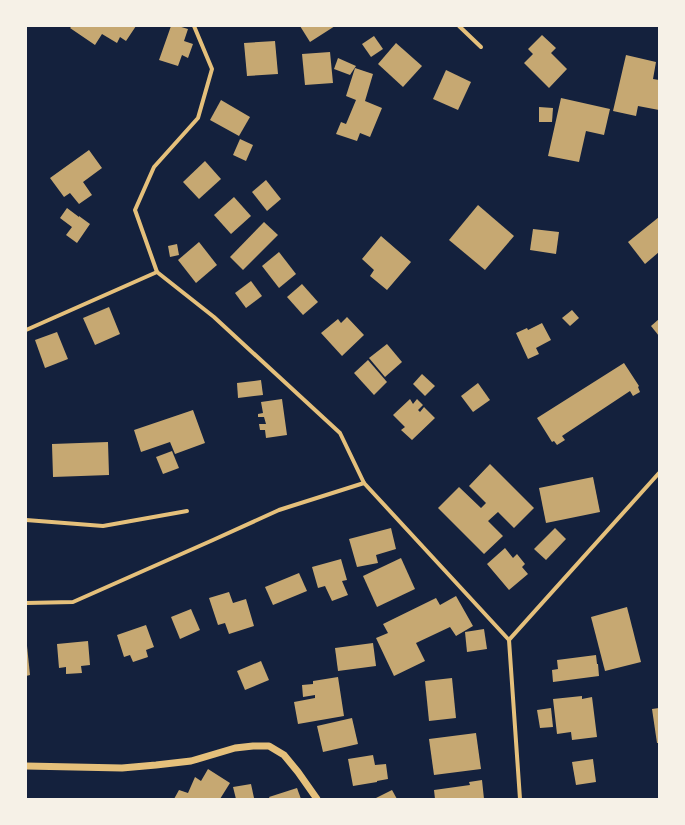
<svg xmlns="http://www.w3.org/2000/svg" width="685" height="825" font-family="Commissioner,sans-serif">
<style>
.building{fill:#c6a872}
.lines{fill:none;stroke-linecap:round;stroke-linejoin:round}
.minor{stroke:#e5c07b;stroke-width:4}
.tertiary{stroke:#e5c07b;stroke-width:7}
</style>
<rect width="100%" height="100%" fill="#14213d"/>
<g class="building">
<polygon points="72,26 136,26 126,41 120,37 117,43 102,34 95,45 70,28"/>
<polygon points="171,26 178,26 188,29 184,41 193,44 188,58 182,55 178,66 159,60"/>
<polygon points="300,26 335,26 310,42"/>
<polygon points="542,35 556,48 551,53 567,69 549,88 524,63 533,54 528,49"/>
<polygon points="374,36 383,49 371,57 362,44"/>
<polygon points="275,41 278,74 247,76 244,43"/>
<polygon points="396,43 422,66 403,87 378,64"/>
<polygon points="330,52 333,83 305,85 302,54"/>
<polygon points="626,55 656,62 653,79 659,80 659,110 638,106 636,116 613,111"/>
<polygon points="338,58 356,66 350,75 334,69"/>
<polygon points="355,68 373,74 365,101 382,108 370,137 360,133 357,141 336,134 341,122 346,124 356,100 346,96"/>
<polygon points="446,70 471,82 458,110 433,99"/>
<polygon points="561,98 610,109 604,135 586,131 579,162 548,156"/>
<polygon points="221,100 250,117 239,136 210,120"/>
<polygon points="539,107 553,108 552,122 539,122"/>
<polygon points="240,139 253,145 246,161 233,155"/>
<polygon points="89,150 102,168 83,182 92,195 79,204 70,193 64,197 50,178"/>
<polygon points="205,161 221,179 199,199 183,182"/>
<polygon points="266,180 281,199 267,211 252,192"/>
<polygon points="234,197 251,216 231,234 214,215"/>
<polygon points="478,205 514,236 485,270 449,240"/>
<polygon points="67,208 79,217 79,216 90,224 77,243 66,235 72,227 60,218"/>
<polygon points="659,217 659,252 645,264 628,242"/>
<polygon points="264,222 278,235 243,270 230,257"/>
<polygon points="533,229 559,232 556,254 530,250"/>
<polygon points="381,236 411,262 387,290 370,276 374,270 362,259"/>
<polygon points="199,242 217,265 196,283 178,260"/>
<polygon points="177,244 179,255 170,257 168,246"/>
<polygon points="279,252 296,274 279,288 262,266"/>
<polygon points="251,281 262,296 246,308 235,293"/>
<polygon points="302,284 318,302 303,315 287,297"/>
<polygon points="109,307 120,334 95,345 83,318"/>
<polygon points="572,310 579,318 570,326 562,318"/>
<polygon points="347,317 364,335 342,356 321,333 338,319 341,323"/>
<polygon points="659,319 659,336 651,326"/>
<polygon points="542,323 551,340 536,348 539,354 528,359 516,333 527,328 528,330"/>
<polygon points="57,332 68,359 45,368 35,340"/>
<polygon points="387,344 402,362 385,377 369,358"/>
<polygon points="368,360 387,382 374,395 354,373"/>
<polygon points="624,363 639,386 638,387 640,392 633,396 630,391 562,436 565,440 557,445 554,441 552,442 537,418"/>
<polygon points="422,374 435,386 425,396 413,384"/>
<polygon points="261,380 263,395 238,398 237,383"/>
<polygon points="478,383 490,400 473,412 461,396"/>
<polygon points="282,399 287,435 266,438 265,430 260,430 259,424 266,424 264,417 258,417 258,414 263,413 261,402"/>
<polygon points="410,399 413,404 417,399 423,405 418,410 420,412 424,407 435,418 412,440 401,430 405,427 393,415"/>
<polygon points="193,410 205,443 175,454 170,442 141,452 134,430"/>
<polygon points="108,442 109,475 53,477 52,444"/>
<polygon points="172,451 179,468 163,474 156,457"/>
<polygon points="490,464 534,508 514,528 498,512 488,521 503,536 484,554 438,508 459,487 481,508 486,503 469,486"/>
<polygon points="593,477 600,512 546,523 539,488"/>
<polygon points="391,528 396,549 376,555 378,563 357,567 349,539"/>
<polygon points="555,528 566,539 546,560 534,549"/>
<polygon points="505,548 513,558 517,554 525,564 522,567 528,574 509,590 487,564"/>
<polygon points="401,558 415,589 377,607 363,576"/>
<polygon points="341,559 347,580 342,581 348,595 332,601 325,586 318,588 312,567"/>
<polygon points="299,573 307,591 273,605 265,587"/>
<polygon points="229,592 233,603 246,599 254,626 229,634 225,623 218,625 209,598"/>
<polygon points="456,596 473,626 456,636 450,627 416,643 425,661 394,676 376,638 388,633 383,624 436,598 440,605"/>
<polygon points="627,607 641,662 605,671 591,617"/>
<polygon points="191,609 200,630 180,639 171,617"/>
<polygon points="146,625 154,647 146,650 148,657 133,662 130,655 124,657 117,635"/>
<polygon points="484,629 487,649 467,652 465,632"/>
<polygon points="88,641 90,665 81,666 82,673 66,674 66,667 59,668 57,644"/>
<polygon points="373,643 376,666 338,671 335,648"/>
<polygon points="26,646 27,646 30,675 26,676"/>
<polygon points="596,655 597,664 598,664 599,676 553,682 552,670 558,669 557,660"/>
<polygon points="261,661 269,680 245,690 237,671"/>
<polygon points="338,677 344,716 298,724 294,702 315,698 315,695 303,697 302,685 313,684 313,681"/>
<polygon points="452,678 456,718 429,721 425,681"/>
<polygon points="582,696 582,699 592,697 597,737 572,740 571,732 557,734 553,699"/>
<polygon points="551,708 553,727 540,728 537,710"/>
<polygon points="659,708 659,743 657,743 652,709"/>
<polygon points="352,718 358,744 323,752 317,726"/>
<polygon points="476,733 481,769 434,775 429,739"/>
<polygon points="373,755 375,765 386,764 388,779 377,781 377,782 353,786 348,759"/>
<polygon points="593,759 596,782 576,785 572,762"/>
<polygon points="208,769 230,783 220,799 174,799 179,790 188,793 195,777 201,781"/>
<polygon points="482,780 484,799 435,799 434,790 470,785 469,782"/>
<polygon points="251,784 254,798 249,799 236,799 233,787"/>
<polygon points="297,788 301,799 270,799 269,797"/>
<polygon points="392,790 397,799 374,799"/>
</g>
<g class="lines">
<g class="minor">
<polyline points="459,26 481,47"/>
<polyline points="157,272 135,210 154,167 198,118 212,69 194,26"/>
<polyline points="26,330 157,272 214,317 340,433 364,483 509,640"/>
<polyline points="26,520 103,526 187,511"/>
<polyline points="26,603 73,602 213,540 279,510 364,483"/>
<polyline points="520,799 509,640 659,473"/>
</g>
<polyline class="tertiary" points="26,766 122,768 156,765 191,761 235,748 253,746 269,746 284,755 298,772 317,799"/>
</g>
<rect width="685" height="825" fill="none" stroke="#f6f1e7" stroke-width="54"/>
</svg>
